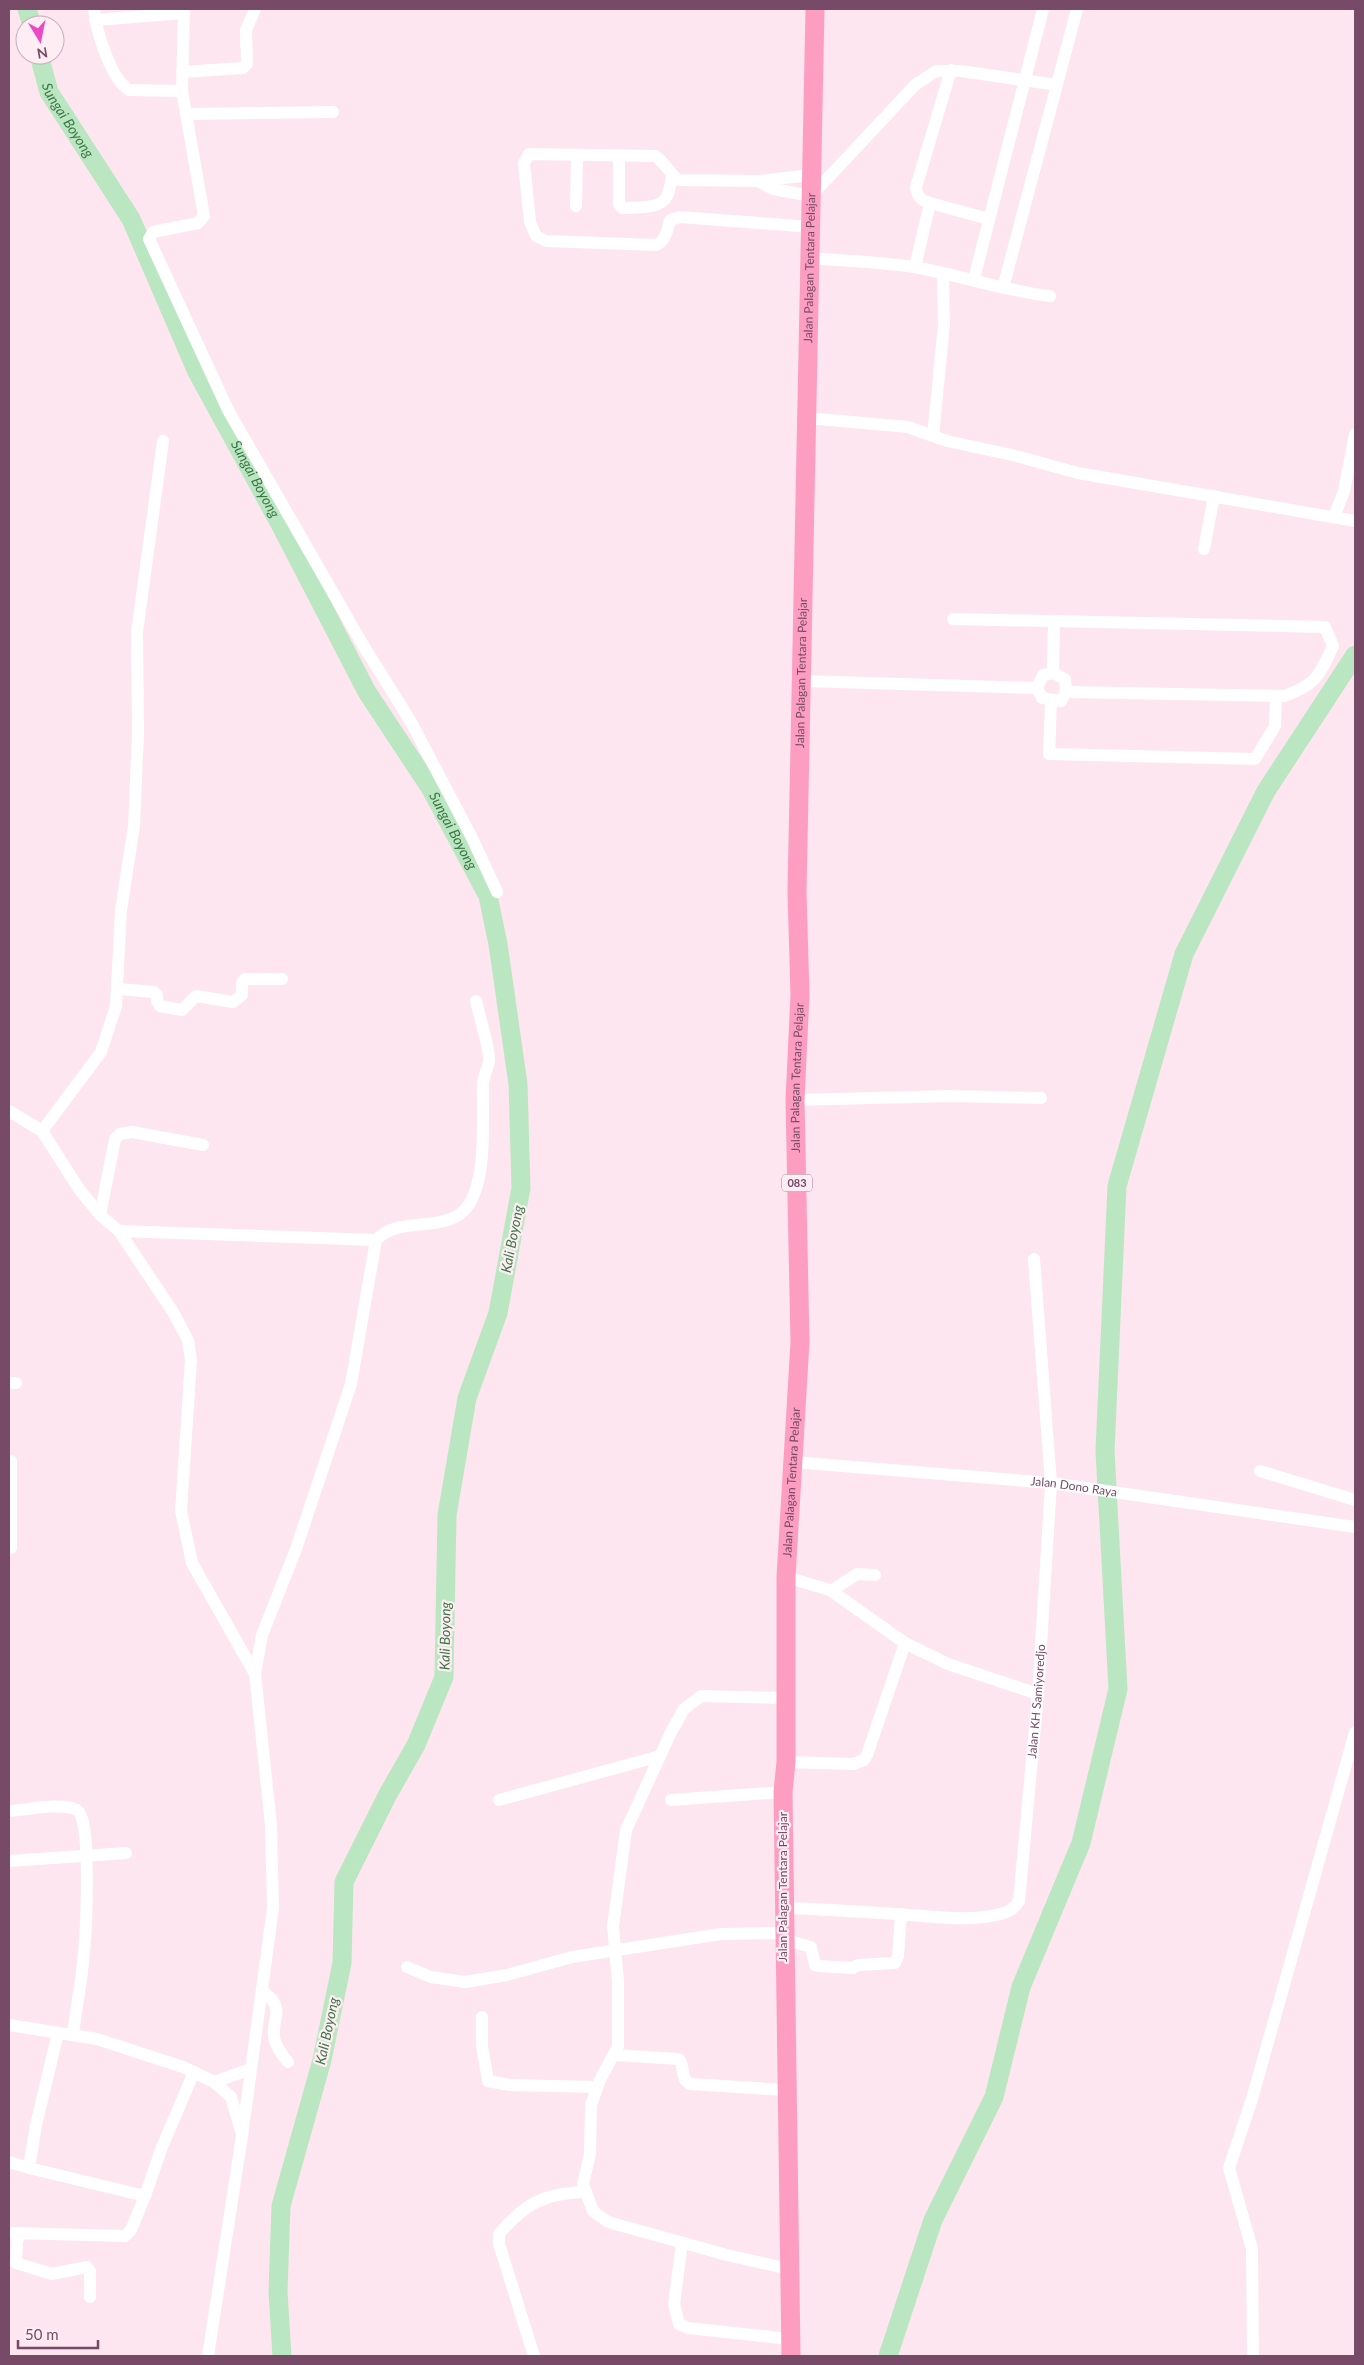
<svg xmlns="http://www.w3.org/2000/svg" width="1364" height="2365" font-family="Lato,sans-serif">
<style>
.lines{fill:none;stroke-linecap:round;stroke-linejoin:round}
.river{stroke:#bae7c1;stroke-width:19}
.minor{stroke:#fff;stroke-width:12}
.primary{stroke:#fd9ec1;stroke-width:19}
.labels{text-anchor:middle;stroke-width:4.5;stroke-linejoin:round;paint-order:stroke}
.shield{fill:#ffedf4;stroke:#a07b91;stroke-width:1}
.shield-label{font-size:11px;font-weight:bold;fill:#774a67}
.street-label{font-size:12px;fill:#774a67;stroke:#ffedf4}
.water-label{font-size:14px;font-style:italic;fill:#3a7644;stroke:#ffedf4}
</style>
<rect width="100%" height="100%" fill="#fde6ef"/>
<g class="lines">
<g class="river">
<polyline points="27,9 32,25"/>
<path id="s1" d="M39 55 49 92 131 219 197 372 280 524 367 692 431 789 488 896 498 944 518 1084 521 1188 498 1313 467 1398 447 1515 444 1677 416 1745 388 1794 344 1882 342 1963 322 2060 281 2206 278 2292 282 2356"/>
<polyline points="888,2356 933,2220 994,2097 1021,1987 1081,1843 1118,1689 1105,1451 1117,1186 1184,954 1266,791 1355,655"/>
</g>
<g class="minor">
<path d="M94 9C96 30 110 78 129 90L182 91"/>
<polyline points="184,9 182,91 204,216 198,223 153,232 149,239 228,410 363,645 411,722 472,838 497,892"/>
<polyline points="95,20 184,13"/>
<path d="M951 70 916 187C917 197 921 200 930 203L989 219"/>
<polyline points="182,72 243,68 247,64 246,30 255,9"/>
<polyline points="186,114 333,112"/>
<path d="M619 155V204L622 208C634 207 661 210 667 196 670 190 671 182 672 176"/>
<path d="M811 175 758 181 678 180C669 173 665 162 655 156L529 154 524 163 530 222 536 236 546 241 656 245C666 241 667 230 670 220L680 217 812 227"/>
<polyline points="758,181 773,189 811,196 915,85 936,71 961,71 1057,85"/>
<polyline points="576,206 577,155"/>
<path d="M810 258C845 261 880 262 914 267 960 275 1004 291 1050 296"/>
<polyline points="915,267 930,203"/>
<polyline points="974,279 1043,9"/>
<polyline points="1003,288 1077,9"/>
<polyline points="807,418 908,427 947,441 1012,455 1078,473 1355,521"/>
<polyline points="933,436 944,324 943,274"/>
<polyline points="1334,517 1344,491 1355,434"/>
<polyline points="1204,549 1214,496"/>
<path d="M953 619 1325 627 1333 646C1319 676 1316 685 1284 696L1066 692"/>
<polyline points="1053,673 1054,621"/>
<polyline points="802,681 1037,688 1042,698 1061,701 1066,692 1065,679 1053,673 1043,675 1037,688"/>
<polyline points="1051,700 1049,754 1255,759 1275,726 1276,696"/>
<polyline points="117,989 154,992 157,995 157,1001 160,1006 182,1010 196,996 233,1002 242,995 242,983 245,979 282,979"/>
<polyline points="795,1100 950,1096 1041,1098"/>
<polyline points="9,1111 42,1131 79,1189 100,1215 119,1231 173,1312 188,1340 191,1360 181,1511 192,1563 255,1674"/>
<polyline points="42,1131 101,1052 116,1006 121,910 134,826 138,733 137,632 163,441"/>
<polyline points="100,1215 115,1139 120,1134 132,1132 203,1145"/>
<polyline points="119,1231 376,1240"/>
<polyline points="9,1383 16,1383"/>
<polyline points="9,1461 11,1461 11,1548"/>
<path id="s2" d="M793 1462 1051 1483 1355 1527"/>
<polyline points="1260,1471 1355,1500"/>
<polyline points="786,1577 830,1590 905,1643 948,1664 1038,1694"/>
<polyline points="831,1591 857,1574 875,1575"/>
<polyline points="787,1698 701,1696 684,1709 671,1732 626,1830 613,1926 618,1982 618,2046 600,2080 591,2105 590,2154 583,2184 593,2211 608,2222 727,2255 789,2269"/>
<polyline points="786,1762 853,1764 864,1760 867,1755 905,1643"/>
<polyline points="499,1800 660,1756"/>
<polyline points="671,1800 783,1792"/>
<path d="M9 1811C25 1810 63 1802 77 1810 92 1818 86 1931 84 1952 82 1980 76 2008 73 2035"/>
<polyline points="9,1861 126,1853"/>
<path id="s3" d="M783 1908C825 1909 867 1912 909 1915 940 1917 974 1922 1004 1913 1011 1911 1015 1907 1019 1901L1038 1694 1051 1483 1034 1259"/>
<polyline points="783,1939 811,1947 815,1965 819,1966 853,1968 858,1965 895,1963 898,1956 901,1914"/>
<polyline points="407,1967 431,1977 465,1982 507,1975 572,1957 721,1934 783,1933"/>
<path d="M262 1991C290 2011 268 2019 275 2041 277 2049 283 2056 288 2062"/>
<polyline points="482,2017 482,2046 488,2081 510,2085 597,2087"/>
<polyline points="9,2025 97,2039 183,2067 214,2082 231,2097 241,2131"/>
<polyline points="58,2033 36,2125 29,2168 145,2196 162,2147 194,2072"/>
<path d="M615 2055 679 2059C685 2067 680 2079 690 2084L786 2090"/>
<polyline points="214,2082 251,2069"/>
<polyline points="9,2162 29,2168"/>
<polyline points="9,2233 125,2236 131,2230 145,2196"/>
<polyline points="21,2233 17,2241 16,2263 52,2274 87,2267 90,2271 90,2297"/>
<polyline points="682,2243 674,2304 679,2324 688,2328 790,2339"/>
<path d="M208 2356 242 2136 273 1908 271 1825 255 1674 262 1635 296 1549 351 1384 376 1240C397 1218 431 1230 457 1216 490 1198 482 1115 483 1083 484 1075 488 1068 489 1061 490 1048 479 1016 476 1001"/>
<path d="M534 2356 499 2244V2234C525 2203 545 2193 585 2192"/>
<polyline points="1253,2356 1252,2249 1229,2168 1252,2099 1355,1732"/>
</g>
<path class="primary" id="s4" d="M791 2356 783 1792 786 1762V1577L800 1342 795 1100 800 995 797 892 815 9"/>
</g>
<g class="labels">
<rect class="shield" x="782" y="1174.5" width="30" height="17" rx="4"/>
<g class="shield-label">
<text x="797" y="1187">083</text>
</g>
<g class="street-label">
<text dy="4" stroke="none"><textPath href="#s4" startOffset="2089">Jalan Palagan Tentara Pelajar</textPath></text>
<text dy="4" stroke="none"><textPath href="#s4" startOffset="1684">Jalan Palagan Tentara Pelajar</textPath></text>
<text dy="4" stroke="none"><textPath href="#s4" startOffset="1279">Jalan Palagan Tentara Pelajar</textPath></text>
<text dy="4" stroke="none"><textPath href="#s4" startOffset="874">Jalan Palagan Tentara Pelajar</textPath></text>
<text dy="4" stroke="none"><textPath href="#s2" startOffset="282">Jalan Dono Raya</textPath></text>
<text dy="4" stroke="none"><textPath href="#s3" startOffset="442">Jalan KH Samiyoredjo</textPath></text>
<text transform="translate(783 1887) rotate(-90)" y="4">Jalan Palagan Tentara Pelajar</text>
</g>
<g class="water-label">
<text dy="5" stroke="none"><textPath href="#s1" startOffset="72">Sungai Boyong</textPath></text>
<text dy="5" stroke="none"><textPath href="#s1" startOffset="478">Sungai Boyong</textPath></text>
<text dy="5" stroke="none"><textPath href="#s1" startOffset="882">Sungai Boyong</textPath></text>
<text transform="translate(512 1239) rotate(-79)" y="5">Kali Boyong</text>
<text transform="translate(445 1636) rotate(-89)" y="5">Kali Boyong</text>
<text transform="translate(327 2031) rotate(-78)" y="5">Kali Boyong</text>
</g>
</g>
<rect width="1364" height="2365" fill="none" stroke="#774a67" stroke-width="20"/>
<g transform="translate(40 40) rotate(170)"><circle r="24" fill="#ffedf4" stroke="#c9acbc"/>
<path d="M0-4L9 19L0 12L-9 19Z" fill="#ea49c5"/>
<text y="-8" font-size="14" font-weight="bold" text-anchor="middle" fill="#774a67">N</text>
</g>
<path d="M18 2340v8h80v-8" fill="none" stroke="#774a67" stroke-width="2.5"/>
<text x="25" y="2340" font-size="15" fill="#774a67" stroke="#ffedf4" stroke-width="4" paint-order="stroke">50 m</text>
</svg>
